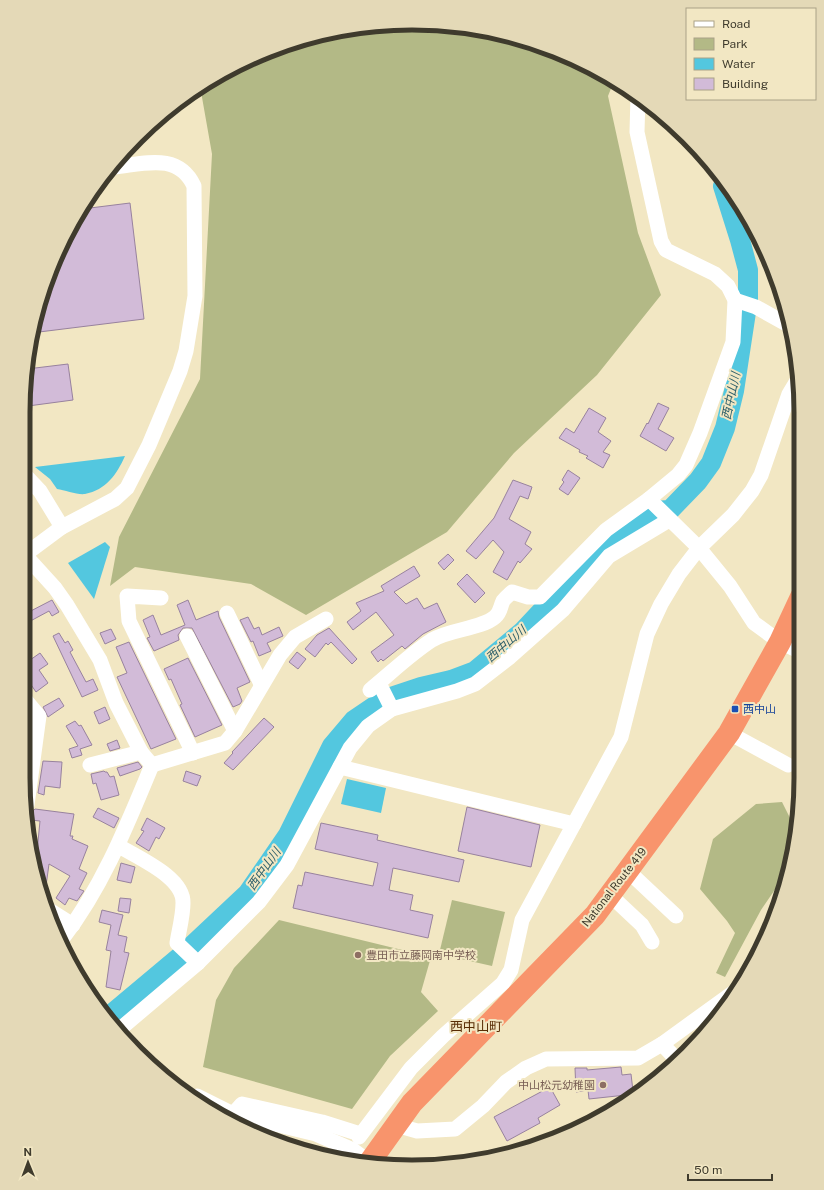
<svg xmlns="http://www.w3.org/2000/svg" width="824" height="1190" font-family="'Public Sans','Noto Sans JP',sans-serif">
<style>
.green{fill:#b3b986}
.water{fill:#53c7df}
.lines{fill:none;stroke-linecap:round;stroke-linejoin:round}
.river{stroke:#53c7df;stroke-width:20}
.building{fill:#d2bbd8;stroke:#98829e}
.minor{stroke:#fff;stroke-width:15}
.highway{stroke:#f8946c;stroke-width:22}
.transit-dot{fill:#1a4fb4;stroke:#f2e7c3;stroke-width:1.5}
.education-dot{fill:#8d6e63;stroke:#f2e7c3;stroke-width:1.5}
.labels{text-anchor:middle;stroke-width:4;stroke-linejoin:round;paint-order:stroke}
.transit-label{font-size:11px;fill:#164399;stroke:#f2e7c3;text-anchor:start}
.street-label{font-size:11px;fill:#3f3b2d;stroke:#f2e7c3}
.education-label{font-size:11px;fill:#785e54;stroke:#f2e7c3;text-anchor:start}
.water-label{font-size:12px;font-style:italic;fill:#2e5f6a;stroke:#f2e7c3}
.quarter-label{font-size:13px;fill:#582d04;stroke:#f2e7c3}
.rim{fill:none;stroke:#3f3b2d;stroke-width:5}
</style>
<rect width="100%" height="100%" fill="#f2e7c3"/>
<g class="green">
<polygon points="412,23 488,31 561,53 614,81 608,96 638,233 661,295 597,375 514,453 447,532 306,615 251,584 135,567 110,586 119,537 200,379 212,154 200,86 263,53 336,30"/>
<polygon points="782,802 796,830 793,854 789,869 761,910 725,977 716,973 735,933 727,921 700,889 713,839 756,804"/>
<polygon points="452,900 505,912 492,966 439,954"/>
<polygon points="279,920 431,957 421,992 438,1011 390,1056 352,1109 203,1067 216,1000 234,968"/>
</g>
<g class="water">
<path d="M125 456C117 474 106 490 85 494 77 495 65 490 57 489L50 479 35 467Z"/>
<polygon points="105,542 110,547 94,599 68,563"/>
<polygon points="347,779 386,788 381,813 341,804"/>
</g>
<g class="lines">
<polyline class="river" points="108,1017 182,955 248,893 288,835 332,746 354,720 385,699 421,687 451,680 475,671 522,632 581,569 629,527 652,511 670,510 698,481 711,463 725,428 734,391 748,299 748,270 740,240 723,186"/>
</g>
<g class="building">
<polygon points="130,203 144,319 31,333 44,287 75,218 82,209"/>
<polygon points="68,364 73,400 28,406 25,389 27,369"/>
<polygon points="658,403 669,408 658,429 674,438 666,451 640,436 647,423 648,424"/>
<polygon points="589,408 606,418 598,432 611,441 603,452 610,455 603,468 586,458 588,456 579,452 580,450 559,438 566,428 574,433"/>
<polygon points="568,470 580,478 568,495 559,489 564,482 562,480"/>
<polygon points="513,480 532,487 528,499 520,496 509,519 531,532 525,544 532,549 520,563 518,561 507,580 493,572 504,552 493,540 476,559 466,551 494,518"/>
<polygon points="448,554 454,560 444,570 438,563"/>
<polygon points="414,566 420,576 394,592 406,604 417,598 424,609 437,603 446,622 423,634 405,649 402,646 383,661 381,659 378,662 371,652 394,635 376,612 353,630 347,622 361,611 356,603 384,591 381,586"/>
<polygon points="467,574 485,593 475,603 457,584"/>
<polygon points="52,600 59,612 52,616 49,611 23,625 23,615"/>
<polygon points="188,600 196,620 218,611 219,617 250,682 237,688 242,701 240,704 233,707 192,628 183,628 178,635 179,640 154,651 147,638 150,637 143,620 153,615 161,635 185,625 177,605"/>
<polygon points="248,617 254,629 259,627 262,635 279,627 283,636 267,643 271,651 259,656 253,641 251,642 240,620"/>
<polygon points="329,628 357,659 352,664 331,642 328,645 326,643 315,657 305,649 317,635"/>
<polygon points="111,629 116,639 105,644 100,633"/>
<polygon points="59,633 65,643 68,641 73,650 70,652 86,682 93,679 98,690 82,697 53,636"/>
<polygon points="129,642 176,739 151,749 117,677 127,673 116,647"/>
<polygon points="297,652 306,659 298,669 289,662"/>
<polygon points="40,653 48,664 39,670 48,683 36,692 23,673 23,665"/>
<polygon points="188,658 222,725 195,737 180,705 182,704 171,679 169,680 164,669"/>
<polygon points="59,698 64,706 48,717 43,707"/>
<polygon points="105,707 110,719 99,724 94,712"/>
<polygon points="264,718 274,727 233,770 224,763 233,753 232,752"/>
<polygon points="75,721 79,726 81,725 92,745 80,749 82,755 72,758 69,749 78,746 66,726"/>
<polygon points="117,740 120,748 110,751 107,744"/>
<polygon points="43,761 62,762 60,788 45,786 44,795 38,793"/>
<polygon points="138,762 142,767 140,769 120,776 117,768"/>
<polygon points="104,771 105,772 107,772 110,777 114,776 119,795 101,800 96,783 93,784 91,774"/>
<polygon points="186,771 201,776 197,786 183,781"/>
<polygon points="467,807 540,825 531,867 458,851"/>
<polygon points="98,808 119,818 114,828 93,817"/>
<polygon points="35,809 74,814 70,836 73,836 72,839 88,846 79,869 87,873 79,889 84,891 77,901 69,898 65,905 56,898 70,876 49,864 46,886 39,885 36,879 33,852 37,852 40,821 30,820 31,813"/>
<polygon points="147,818 165,828 159,839 156,837 149,851 136,843 144,831 141,830"/>
<polygon points="321,823 378,835 377,840 464,860 459,882 393,868 389,890 413,895 410,910 433,915 428,938 293,908 298,885 302,886 305,872 373,886 378,863 315,849"/>
<polygon points="121,863 135,867 131,883 117,880"/>
<polygon points="120,898 131,899 129,913 118,911"/>
<polygon points="102,910 123,915 118,935 127,937 124,952 129,953 120,990 106,987 111,951 106,950 111,925 99,922"/>
<polygon points="621,1067 622,1075 631,1074 633,1091 626,1092 626,1095 589,1099 588,1090 576,1092 575,1068 587,1068 587,1070"/>
<polygon points="550,1087 560,1105 538,1118 540,1123 507,1141 494,1117"/>
</g>
<g class="lines">
<g class="minor">
<polyline points="735,300 756,307 790,326"/>
<polyline points="23,473 40,491 62,527"/>
<polyline points="649,499 699,548 730,586 754,623 780,642 801,652"/>
<path d="M25 555 55 588 67 605 100 660 116 703 141 752 152 765C127 825 103 886 63 938"/>
<path d="M23 556 62 527 115 499 127 488 149 445 180 371 186 351 195 296 194 186C178 152 144 164 114 167"/>
<polyline points="161,598 127,596 129,621 193,753"/>
<polyline points="227,613 261,684"/>
<polyline points="187,636 235,731"/>
<polyline points="379,683 392,709"/>
<path d="M370 690C391 673 409 655 432 640 450 629 481 629 495 617 501 612 500 607 503 601 505 598 509 595 512 592L528 597H540L606 530 649 499 678 475 686 465 700 433 733 342 735 300 728 286 715 274 666 250 661 241 637 132 638 96"/>
<polyline points="23,697 39,716 27,805"/>
<polyline points="729,733 788,765"/>
<polyline points="90,765 141,752"/>
<polyline points="152,765 225,743 235,731 280,655 295,637 326,619"/>
<polyline points="340,767 574,824"/>
<path d="M119 846C138 858 184 877 183 903 183 916 179 930 177 943L198 963"/>
<polyline points="628,871 676,916"/>
<polyline points="610,895 642,925 652,942"/>
<polyline points="51,911 73,925"/>
<polyline points="120,1029 198,963 259,902 287,865 350,748 368,726 392,709 457,691 475,684 510,657 563,610 609,556 669,520"/>
<polyline points="662,1044 677,1060"/>
<polyline points="197,1096 233,1114 316,1134 353,1150 369,1162"/>
<polyline points="233,1114 242,1104 322,1122 360,1134"/>
<polyline points="396,1125 417,1131 455,1129 483,1106 506,1082 526,1068 546,1059 638,1058 662,1044 738,989"/>
<polyline points="359,1137 411,1068 443,1036 503,983 511,970 522,920 621,737 647,634 661,604 679,574 699,548 733,515 752,491 761,475 789,394 798,379"/>
</g>
<polyline class="highway" points="369,1163 412,1103 595,915 729,733 780,642 801,597"/>
</g>
<rect class="transit-dot" x="731" y="705" width="8" height="8" rx="2"/>
<g class="education-dot">
<circle cx="358" cy="955" r="4"/>
<circle cx="603" cy="1085" r="4"/>
</g>
<g class="labels">
<g class="transit-label">
<text x="743" y="713">西中山</text>
</g>
<g class="street-label">
<text transform="translate(614 887) rotate(-52)" y="4">National Route 419</text>
</g>
<g class="education-label">
<text x="366" y="959">豊田市立藤岡南中学校</text>
<text x="595" y="1089" text-anchor="end">中山松元幼稚園</text>
</g>
<g class="water-label">
<text transform="translate(731 396) rotate(-78)" y="4">西中山川</text>
<text transform="translate(506 644) rotate(-41)" y="4">西中山川</text>
<text transform="translate(264 869) rotate(-55)" y="4">西中山川</text>
</g>
<g class="quarter-label">
<text x="476" y="1031">西中山町</text>
</g>
</g>
<path d="M0 0H824V1190H0ZM412 30H412A382 382 0 0 1 794 412V778A382 382 0 0 1 412 1160H412A382 382 0 0 1 30 778V412A382 382 0 0 1 412 30Z" fill="#e4d9b7" fill-rule="evenodd"/>
<path class="rim" d="M412 30H412A382 382 0 0 1 794 412V778A382 382 0 0 1 412 1160H412A382 382 0 0 1 30 778V412A382 382 0 0 1 412 30Z"/>
<rect x="686" y="8" width="130" height="92" fill="#f2e7c3" stroke="#aaa287"/>
<rect x="694" y="21" width="20" height="6" fill="#ffffff" stroke="#aaa287"/>
<text x="722" y="28" font-size="12" fill="#3f3b2d">Road</text>
<rect x="694" y="38" width="20" height="12" fill="#b3b986" stroke="#aaa287"/>
<text x="722" y="48" font-size="12" fill="#3f3b2d">Park</text>
<rect x="694" y="58" width="20" height="12" fill="#53c7df" stroke="#aaa287"/>
<text x="722" y="68" font-size="12" fill="#3f3b2d">Water</text>
<rect x="694" y="78" width="20" height="12" fill="#d2bbd8" stroke="#aaa287"/>
<text x="722" y="88" font-size="12" fill="#3f3b2d">Building</text>
<g transform="translate(28 1162) rotate(359)" stroke="#f2e7c3" stroke-width="3" paint-order="stroke">
<path d="M0-3L7 15L0 10L-7 15Z" fill="#3f3b2d"/>
<text y="-6" font-size="11" font-weight="bold" text-anchor="middle" fill="#3f3b2d">N</text>
</g>
<path d="M688 1174v6h84v-6" fill="none" stroke="#3f3b2d" stroke-width="2"/>
<text x="694" y="1174" font-size="12" fill="#3f3b2d" stroke="#f2e7c3" stroke-width="3" paint-order="stroke">50 m</text>
</svg>
